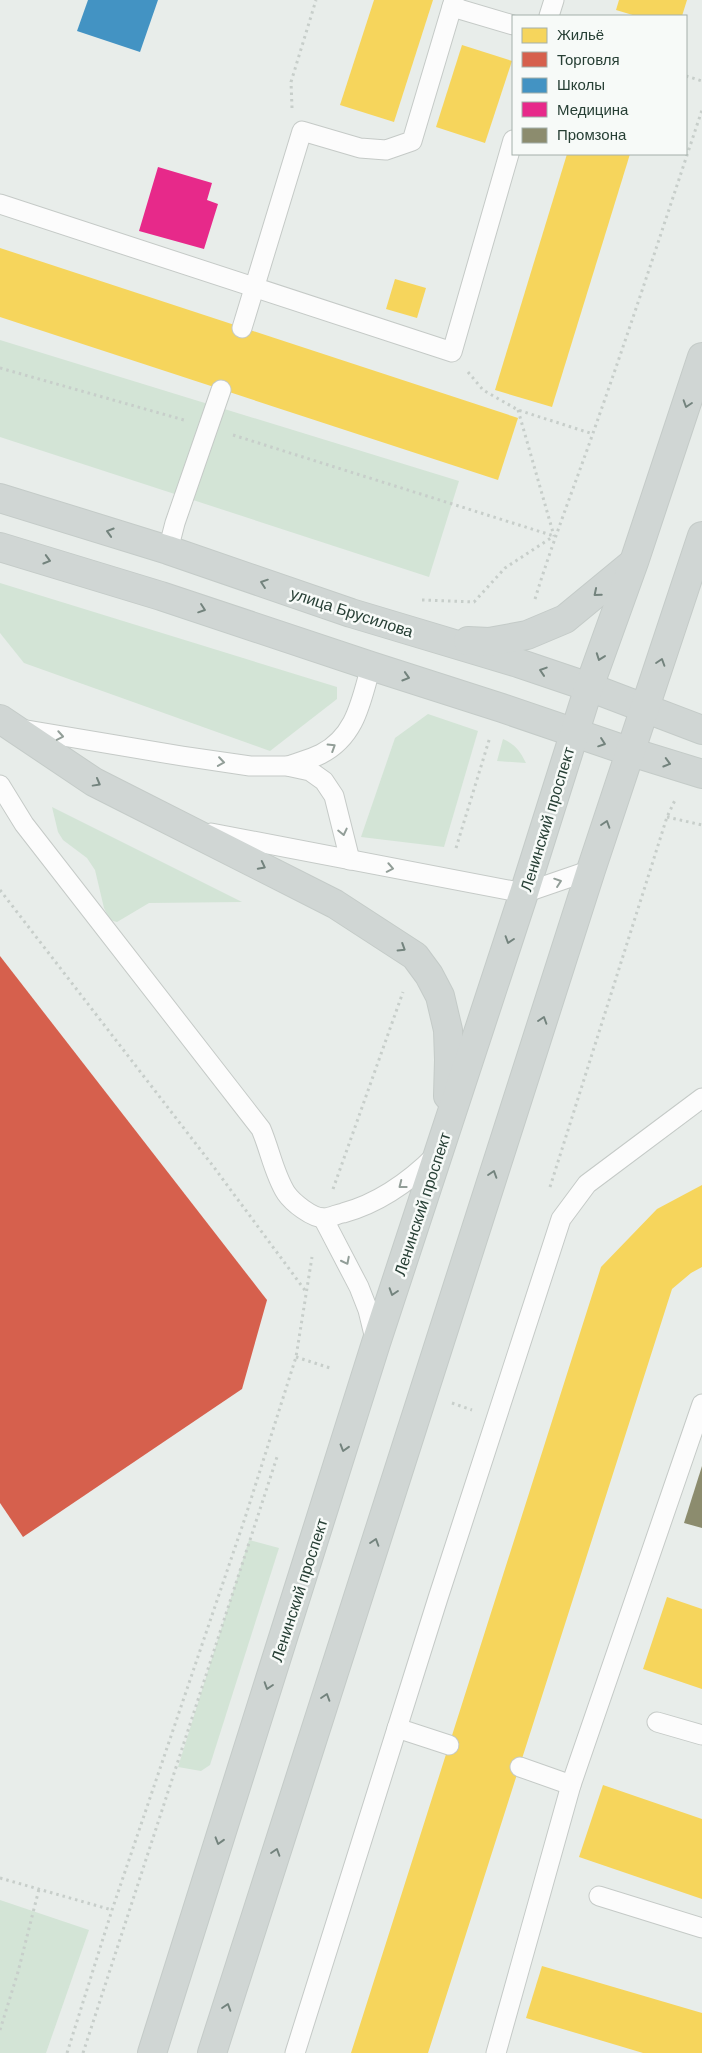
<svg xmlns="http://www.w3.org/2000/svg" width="702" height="2053" font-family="Arial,sans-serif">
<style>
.green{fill:#d3e4d6}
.homes{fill:#f6d55c}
.shops{fill:#d6604d}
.schools{fill:#4393c3}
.health{fill:#e7298a}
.industry{fill:#8c8c6e}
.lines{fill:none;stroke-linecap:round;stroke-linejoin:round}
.lane-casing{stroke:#c5cac7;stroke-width:21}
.primary-casing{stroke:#c4cbc8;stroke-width:30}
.path{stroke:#c7ceca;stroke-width:3;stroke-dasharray:2.5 4;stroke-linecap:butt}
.lane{stroke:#fcfcfc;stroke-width:19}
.primary{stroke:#d0d6d4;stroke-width:28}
.oneway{stroke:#73837d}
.oneway2{stroke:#929e98}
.labels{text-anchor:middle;stroke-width:5;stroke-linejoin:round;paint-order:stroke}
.street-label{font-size:16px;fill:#273f35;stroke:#f7faf8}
</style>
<rect width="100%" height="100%" fill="#e8edea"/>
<g class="green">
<polygon points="0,340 459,481 429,577 0,437"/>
<polygon points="0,583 337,687 337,699 270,751 24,663 0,633"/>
<polygon points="428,714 478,731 444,847 361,837 395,738"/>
<path d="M503 739C515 744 520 751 526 763L497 761Z"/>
<polygon points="52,807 242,902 149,903 117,922 110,920 104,908 95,870 87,858 63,840 58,832"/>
<polygon points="249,1540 279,1548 210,1765 201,1771 178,1767"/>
<polygon points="0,1900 89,1930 46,2053 0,2053"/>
</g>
<g class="homes">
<polygon points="374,0 433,0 394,122 340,105"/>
<polygon points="619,0 687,0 682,16 636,16 616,10"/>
<polygon points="462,45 512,61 485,143 436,127"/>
<polygon points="567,154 630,154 552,407 495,390"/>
<polygon points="0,248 518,418 498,480 0,317"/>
<polygon points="395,279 426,288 417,318 386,309"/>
<polygon points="702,1185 702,1267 691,1273 672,1289 428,2053 351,2053 601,1267 657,1209"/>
<polygon points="667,1597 702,1609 702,1689 643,1669"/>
<polygon points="603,1785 702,1819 702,1899 579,1857"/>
<polygon points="542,1966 702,2013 702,2053 643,2053 526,2018"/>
</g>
<polygon class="shops" points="0,956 267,1300 242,1389 23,1537 0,1503"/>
<polygon class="schools" points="88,0 158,0 140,52 77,31"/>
<polygon class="health" points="158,167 212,183 207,200 218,204 204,249 139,231"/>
<polygon class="industry" points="702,1466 702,1528 684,1523"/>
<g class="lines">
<g class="lane-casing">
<g id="lane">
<polyline points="452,7 513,25"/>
<polyline points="549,16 554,0"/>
<polyline points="0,204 452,352 513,140"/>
<polyline points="242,328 302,131 360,148 386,150 412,141 454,0"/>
<polyline points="168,550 175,523 221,390"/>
<polyline points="21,729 182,756 250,766 287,766 310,771 324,781 334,796 350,860"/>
<path d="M288 766C299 762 311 759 321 754 356 736 361 701 371 666"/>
<path d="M0 785 24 824 261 1129C270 1150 274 1174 286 1193 293 1203 312 1218 324 1218 330 1218 337 1214 343 1213 380 1203 409 1182 436 1155"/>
<polyline points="211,833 524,893 591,870"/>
<polyline points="323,1218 359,1287 368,1310 376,1343"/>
<polyline points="657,1722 702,1735"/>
<polyline points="397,1728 449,1745"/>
<polyline points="520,1767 571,1785"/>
<polyline points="599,1896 702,1928"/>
<polyline points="295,2053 438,1598 561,1219 587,1184 702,1098"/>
<polyline points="496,2053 571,1785 702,1404"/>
</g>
</g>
<g class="primary-casing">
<g id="primary">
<polyline points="0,498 168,550 351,613 518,663 589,687 702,730"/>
<polyline points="0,547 161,596 371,666 502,708 631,752 702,774"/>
<polyline points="468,641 489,642 527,635 565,619 633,563"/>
<polyline points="0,719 94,782 335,904 415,956 429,975 440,996 448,1030 449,1060 448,1096"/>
<polyline points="152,2053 376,1343 524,893 589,687 634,562 702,357"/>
<polyline points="212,2053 591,870 702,536"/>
</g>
</g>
<g class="path">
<polyline points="686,76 702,81"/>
<polyline points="292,108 291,82 316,0"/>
<polyline points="0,368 184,420"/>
<polyline points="468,372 483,390 518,410 593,434"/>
<polyline points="518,410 554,536"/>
<polyline points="233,435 554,536"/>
<path d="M535 599C554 537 578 477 599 416 635 314 668 212 702 110"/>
<polyline points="422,600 474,602 505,568 554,536"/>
<polyline points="667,817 702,825"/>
<polyline points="456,848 490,737"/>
<polyline points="0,890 213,1166 307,1293"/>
<polyline points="550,1187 667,817 676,798"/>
<polyline points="333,1189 403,992"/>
<polyline points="296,1357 333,1369"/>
<polyline points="452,1403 472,1410"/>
<polyline points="0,1878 112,1910"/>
<polyline points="0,2030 18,1972 39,1889"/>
<polyline points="67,2053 112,1910 245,1518 296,1357 312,1257"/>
<polyline points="83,2053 277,1457"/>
</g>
<use href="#lane" class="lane"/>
<use href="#primary" class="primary"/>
</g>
<defs><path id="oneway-chevron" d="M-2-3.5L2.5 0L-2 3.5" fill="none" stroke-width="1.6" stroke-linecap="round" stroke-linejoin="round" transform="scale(1.25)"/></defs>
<g class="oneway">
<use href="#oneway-chevron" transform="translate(687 404) rotate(108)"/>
<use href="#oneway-chevron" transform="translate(110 532) rotate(-163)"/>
<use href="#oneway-chevron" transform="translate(47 560) rotate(16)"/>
<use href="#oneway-chevron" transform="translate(264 583) rotate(-161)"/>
<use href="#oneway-chevron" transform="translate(597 593) rotate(140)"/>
<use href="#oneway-chevron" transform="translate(202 609) rotate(19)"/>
<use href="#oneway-chevron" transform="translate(600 657) rotate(110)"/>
<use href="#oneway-chevron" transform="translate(661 662) rotate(-72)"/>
<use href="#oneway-chevron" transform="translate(543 671) rotate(-162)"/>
<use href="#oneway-chevron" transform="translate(406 677) rotate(17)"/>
<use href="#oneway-chevron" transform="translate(602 743) rotate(19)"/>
<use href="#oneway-chevron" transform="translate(667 763) rotate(16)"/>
<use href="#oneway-chevron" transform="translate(97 783) rotate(29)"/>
<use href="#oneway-chevron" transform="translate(606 824) rotate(-72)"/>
<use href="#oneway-chevron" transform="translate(262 866) rotate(27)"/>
<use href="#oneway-chevron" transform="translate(509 940) rotate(108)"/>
<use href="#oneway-chevron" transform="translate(402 948) rotate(32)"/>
<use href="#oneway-chevron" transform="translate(543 1020) rotate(-72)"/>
<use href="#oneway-chevron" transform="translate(493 1174) rotate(-72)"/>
<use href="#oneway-chevron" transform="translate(393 1292) rotate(108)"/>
<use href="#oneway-chevron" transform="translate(344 1448) rotate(107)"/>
<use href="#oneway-chevron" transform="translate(375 1542) rotate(-72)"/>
<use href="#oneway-chevron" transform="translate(268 1686) rotate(108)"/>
<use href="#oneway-chevron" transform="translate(326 1697) rotate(-72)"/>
<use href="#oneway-chevron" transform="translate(219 1841) rotate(107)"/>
<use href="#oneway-chevron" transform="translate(276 1852) rotate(-72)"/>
<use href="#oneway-chevron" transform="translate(227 2007) rotate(-72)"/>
</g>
<g class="oneway2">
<use href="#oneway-chevron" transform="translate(60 736) rotate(10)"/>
<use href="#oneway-chevron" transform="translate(332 747) rotate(-32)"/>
<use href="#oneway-chevron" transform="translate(221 762) rotate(8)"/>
<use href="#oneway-chevron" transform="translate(343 832) rotate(77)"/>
<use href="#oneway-chevron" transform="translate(390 868) rotate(11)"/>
<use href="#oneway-chevron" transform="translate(558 882) rotate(-19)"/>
<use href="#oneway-chevron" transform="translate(402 1185) rotate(142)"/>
<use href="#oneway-chevron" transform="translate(346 1261) rotate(63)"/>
</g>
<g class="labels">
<g class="street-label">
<text transform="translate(352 612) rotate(18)" y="6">улица Брусилова</text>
<text transform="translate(547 819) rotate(-73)" y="6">Ленинский проспект</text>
<text transform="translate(422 1204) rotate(-72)" y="6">Ленинский проспект</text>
<text transform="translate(299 1590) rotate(-72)" y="6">Ленинский проспект</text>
</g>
</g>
<rect x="512" y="15" width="175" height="140" fill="#f7faf8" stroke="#a4afaa"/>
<rect x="522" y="28" width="25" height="15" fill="#f6d55c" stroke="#a4afaa"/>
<text x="557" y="40" font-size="15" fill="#273f35">Жильё</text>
<rect x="522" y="52" width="25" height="15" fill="#d6604d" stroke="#a4afaa"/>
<text x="557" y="65" font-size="15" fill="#273f35">Торговля</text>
<rect x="522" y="78" width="25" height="15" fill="#4393c3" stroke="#a4afaa"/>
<text x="557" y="90" font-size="15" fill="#273f35">Школы</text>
<rect x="522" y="102" width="25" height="15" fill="#e7298a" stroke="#a4afaa"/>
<text x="557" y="115" font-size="15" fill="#273f35">Медицина</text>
<rect x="522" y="128" width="25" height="15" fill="#8c8c6e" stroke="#a4afaa"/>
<text x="557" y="140" font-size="15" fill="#273f35">Промзона</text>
</svg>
